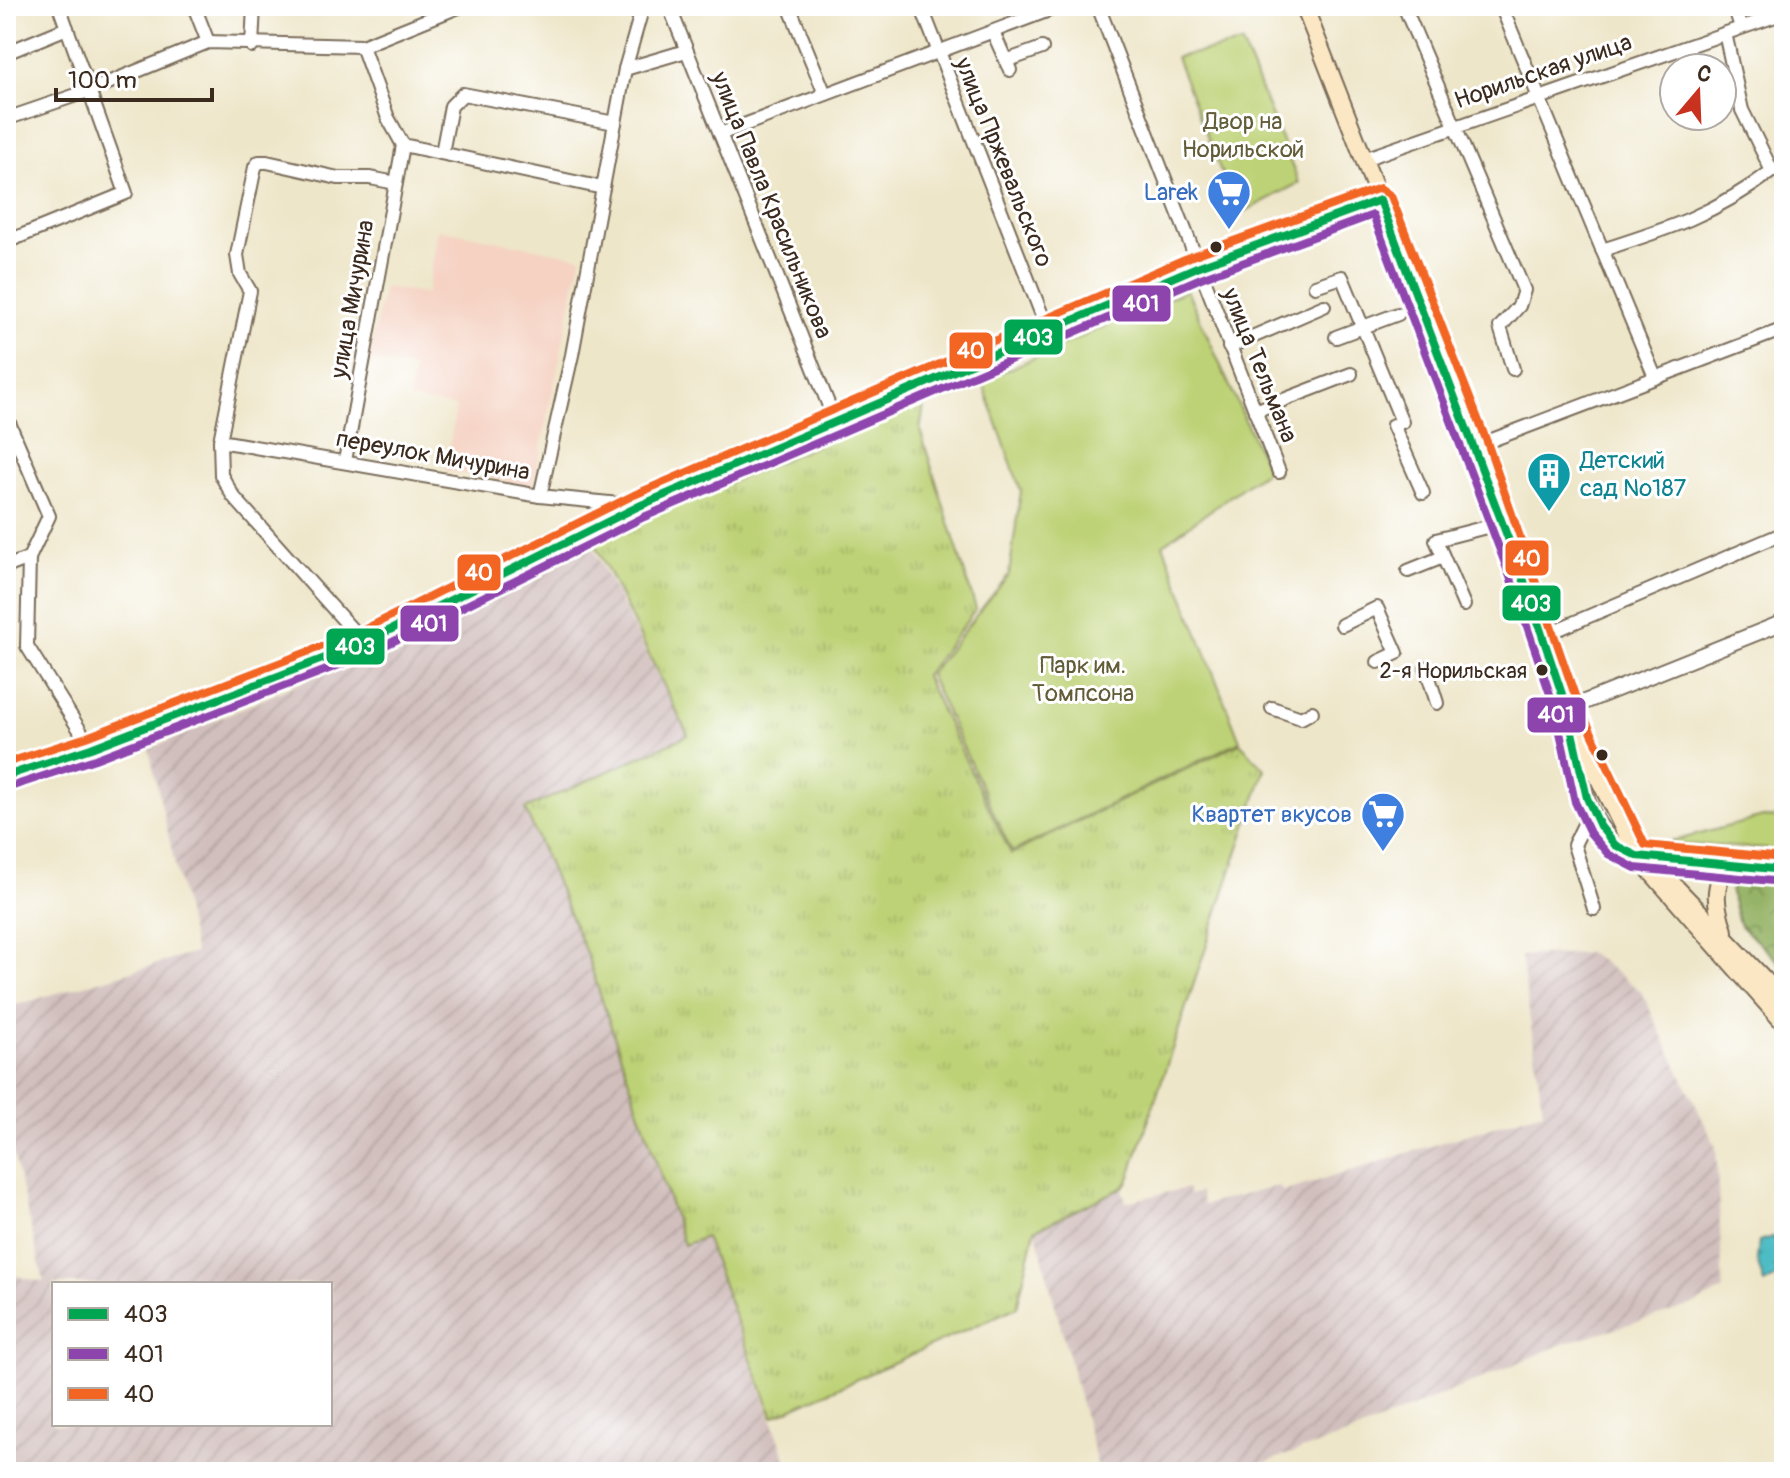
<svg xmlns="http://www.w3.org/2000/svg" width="1790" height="1478" font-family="Pangolin,sans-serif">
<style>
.built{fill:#f5d2c2}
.industrial{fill:url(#industrial-furrows);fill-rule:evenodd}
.grass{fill:url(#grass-tufts);stroke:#7c7e4a;stroke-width:2}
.forest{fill:url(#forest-crowns);stroke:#686f42;stroke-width:2}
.green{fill:#bdd276;stroke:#7c7e4a;stroke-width:2}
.water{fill:url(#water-ripples);stroke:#447371;stroke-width:2}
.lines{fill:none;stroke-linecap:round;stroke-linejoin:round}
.minor-casing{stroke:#7a6c5a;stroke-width:16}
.tertiary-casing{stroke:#7a6c5a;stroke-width:18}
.secondary-casing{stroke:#7a6c5a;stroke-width:20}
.minor{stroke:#fff;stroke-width:12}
.tertiary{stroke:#fff;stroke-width:14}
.secondary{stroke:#fbe7c3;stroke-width:16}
.bus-1-casing{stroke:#fff;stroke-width:14}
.bus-2-casing{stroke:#fff;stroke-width:14}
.bus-3-casing{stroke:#fff;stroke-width:14}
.bus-1{stroke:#00a651;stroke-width:8}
.bus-2{stroke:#8e44ad;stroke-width:8}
.bus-3{stroke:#f26522;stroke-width:8}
.bus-dot{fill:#3b2a1e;stroke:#fff;stroke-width:3}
.labels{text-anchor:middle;stroke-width:6;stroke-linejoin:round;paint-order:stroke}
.bus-label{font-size:22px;fill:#3b2a1e;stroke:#fff;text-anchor:end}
.street-label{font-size:24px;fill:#3b2a1e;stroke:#fff}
.park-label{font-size:24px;fill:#625c38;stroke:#fff}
.shop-label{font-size:24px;fill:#366cbe;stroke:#fff;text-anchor:end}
.culture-label{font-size:24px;fill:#0d838f;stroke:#fff;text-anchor:start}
.line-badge{stroke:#fff;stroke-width:3}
.badge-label{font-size:22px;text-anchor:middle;font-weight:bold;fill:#fff}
</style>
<defs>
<pattern id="industrial-furrows" width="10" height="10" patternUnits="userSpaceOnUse" patternTransform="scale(2)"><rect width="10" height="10" fill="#d1bfbd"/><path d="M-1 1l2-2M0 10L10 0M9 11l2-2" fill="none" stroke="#b4a4a2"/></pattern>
<pattern id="grass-tufts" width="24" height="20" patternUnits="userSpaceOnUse" patternTransform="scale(2)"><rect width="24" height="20" fill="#bdd276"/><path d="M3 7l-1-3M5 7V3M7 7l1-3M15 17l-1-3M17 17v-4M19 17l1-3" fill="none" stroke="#a3b466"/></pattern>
<pattern id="forest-crowns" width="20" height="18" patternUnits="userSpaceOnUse" patternTransform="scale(2)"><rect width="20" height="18" fill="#96b467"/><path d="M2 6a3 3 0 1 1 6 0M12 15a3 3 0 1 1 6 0" fill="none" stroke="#7c9354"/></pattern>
<pattern id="water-ripples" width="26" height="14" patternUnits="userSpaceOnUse" patternTransform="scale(2)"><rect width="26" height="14" fill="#4ebcc4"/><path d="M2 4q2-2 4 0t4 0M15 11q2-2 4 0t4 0" fill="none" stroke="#42999f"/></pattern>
</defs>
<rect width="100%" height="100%" fill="#fff"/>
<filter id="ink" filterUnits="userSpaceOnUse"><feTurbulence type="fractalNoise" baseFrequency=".0125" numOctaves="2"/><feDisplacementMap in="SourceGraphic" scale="16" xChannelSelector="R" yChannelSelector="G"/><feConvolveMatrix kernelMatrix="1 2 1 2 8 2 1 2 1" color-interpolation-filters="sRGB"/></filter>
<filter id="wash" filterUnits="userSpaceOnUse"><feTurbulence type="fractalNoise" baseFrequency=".006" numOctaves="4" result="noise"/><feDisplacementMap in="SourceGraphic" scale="32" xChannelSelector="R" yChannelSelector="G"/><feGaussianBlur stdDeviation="1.8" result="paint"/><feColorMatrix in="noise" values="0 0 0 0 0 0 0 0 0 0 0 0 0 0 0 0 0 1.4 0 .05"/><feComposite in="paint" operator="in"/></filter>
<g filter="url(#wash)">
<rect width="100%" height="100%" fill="#eee6c9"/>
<polygon class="built" points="438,229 581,257 533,486 445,471 456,407 409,399 414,368 368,360 384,287 427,294"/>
<g class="industrial">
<path d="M590 542 688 736 525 809 588 956 683 1244 705 1237 791 1472H6V1274L44 1282 6 1124V1008L195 953 149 749 431 626ZM54 1284H330V1424H54Z"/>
<polygon points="1590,953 1641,991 1716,1147 1723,1290 1691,1306 1565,1343 1352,1433 1236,1472 1099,1472 1035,1229 1122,1189 1126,1202 1187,1188 1189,1195 1200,1192 1204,1205 1279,1186 1283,1192 1543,1111 1521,956"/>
</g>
<polygon class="grass" points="925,400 920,430 976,609 925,676 1011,854 1240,743 1265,769 1128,1182 1122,1188 1035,1230 1017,1307 773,1417 705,1237 684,1245 587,955 525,809 688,735 593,540"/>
<polygon class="forest" points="1727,877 1784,882 1784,967 1739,924"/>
<g class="green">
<polygon points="1242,44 1299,183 1238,215 1176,57"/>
<polygon points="1187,290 1267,470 1163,544 1240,741 1012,852 929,675 1009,574 1021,491 982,381"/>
<polygon points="1763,817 1784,818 1784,850 1666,843"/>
</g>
<polygon class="water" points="1784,1233 1784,1272 1764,1284 1757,1260 1759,1241"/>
</g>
<g filter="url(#ink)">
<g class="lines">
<g class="minor-casing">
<g id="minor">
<polyline points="194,6 208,42"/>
<polyline points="669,6 835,421"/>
<polyline points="789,6 825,94"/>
<polyline points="921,6 1049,333"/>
<polyline points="1098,6 1279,472"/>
<polyline points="1404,6 1524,290 1519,306 1500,327 1513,369"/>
<polyline points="1501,6 1655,377"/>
<polyline points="1734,6 1741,27"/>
<polyline points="993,32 1010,70"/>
<polyline points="252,46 254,6"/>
<polyline points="362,46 388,118 403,145 603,188"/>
<polyline points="6,53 67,28"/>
<polyline points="1006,61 1042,48"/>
<polyline points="625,69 686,51"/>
<polyline points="6,119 91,90 208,42 362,46 461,6"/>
<polyline points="720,134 1060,6"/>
<polyline points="442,153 451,106 463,94 615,123"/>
<polyline points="1364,159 1784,13"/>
<polyline points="6,242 126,193 59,6"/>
<path d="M1602 250C1668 229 1715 214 1772 171L1742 110 1725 33"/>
<polyline points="1315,286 1342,277 1402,422"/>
<polyline points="1336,337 1398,314"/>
<polyline points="1229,347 1324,306"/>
<polyline points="1255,411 1351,374"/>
<polyline points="6,416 49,516 29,558 27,646 91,748"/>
<polyline points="1393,425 1423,493"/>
<polyline points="220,441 540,496 639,506"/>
<polyline points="1476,446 1784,329"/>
<polyline points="345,461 403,145"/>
<polyline points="540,496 572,355 625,69 643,6"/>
<polyline points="6,567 29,558"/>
<polyline points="1408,571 1443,557"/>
<polyline points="1464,605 1436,540 1502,523"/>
<polyline points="1342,625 1377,608 1397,653 1378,662"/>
<polyline points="1540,637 1784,533"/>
<polyline points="364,643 233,496 221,475 220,441 250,291 240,274 237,255 255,167 259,162 267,162 338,178 370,178 396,183"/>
<polyline points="1426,668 1437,703"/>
<polyline points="1272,708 1301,718 1312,712"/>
<polyline points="1591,810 1574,845 1594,909"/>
</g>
</g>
<g class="tertiary-casing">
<g id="tertiary">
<polyline points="1567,709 1784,622"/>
<polyline points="6,776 91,748 364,643 639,506 1197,267 1380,200"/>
</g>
</g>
<g class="secondary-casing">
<g id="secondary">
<polyline points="1304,6 1476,446 1545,649 1597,775 1637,856 1784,1023"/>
<path d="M1571 734C1578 776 1588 842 1637 856L1784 870"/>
<polyline points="1664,875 1784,1000"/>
<path d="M1724 931C1716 907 1711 885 1729 865"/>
</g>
</g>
<use href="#minor" class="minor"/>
<use href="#tertiary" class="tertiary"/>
<use href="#secondary" class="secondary"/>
<g class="bus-1-casing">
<g id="bus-1">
<polyline points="1380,200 1523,578 1566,706 1587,798 1600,826 1615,845 1637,856 1784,870"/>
<polyline points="6,776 91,748 364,643 639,506 1197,267 1380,200"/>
</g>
</g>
<g class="bus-2-casing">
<polyline id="bus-2" points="10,787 95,759 368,654 644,517 1201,278 1373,215 1512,582 1555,709 1575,802 1590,833 1608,854 1635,868 1783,882"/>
</g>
<g class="bus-3-casing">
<polyline id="bus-3" points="6,763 87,737 359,632 634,495 1192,256 1380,188 1391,196 1487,442 1578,704 1645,845 1784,858"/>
</g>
<use href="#bus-1" class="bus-1"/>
<use href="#bus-2" class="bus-2"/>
<use href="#bus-3" class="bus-3"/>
</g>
</g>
<defs>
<g id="supermarket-pin" transform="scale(2.3)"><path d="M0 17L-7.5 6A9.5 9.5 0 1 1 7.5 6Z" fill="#3f7fe0" stroke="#fff"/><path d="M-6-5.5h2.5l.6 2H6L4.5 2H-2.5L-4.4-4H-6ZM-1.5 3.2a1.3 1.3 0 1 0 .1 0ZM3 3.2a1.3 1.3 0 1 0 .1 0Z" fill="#fff"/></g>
<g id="building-pin" transform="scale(2.3)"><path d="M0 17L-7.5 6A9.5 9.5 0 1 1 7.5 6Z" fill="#0f9aa8" stroke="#fff"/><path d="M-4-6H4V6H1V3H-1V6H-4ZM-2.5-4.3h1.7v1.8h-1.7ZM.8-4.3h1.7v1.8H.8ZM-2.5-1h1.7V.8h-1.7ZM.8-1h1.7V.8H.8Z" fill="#fff"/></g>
</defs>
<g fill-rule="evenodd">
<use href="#supermarket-pin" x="1229" y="192"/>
<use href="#building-pin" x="1549" y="474"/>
<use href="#supermarket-pin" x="1383" y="814"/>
</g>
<g class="bus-dot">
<circle cx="1216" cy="247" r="7"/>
<circle cx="1542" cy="670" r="7"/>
<circle cx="1602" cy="755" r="7"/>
</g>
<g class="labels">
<g class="bus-label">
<text x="1527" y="678">2-я Норильская</text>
</g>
<g class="street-label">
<text transform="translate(1543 71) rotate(-19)" y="8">Норильская улица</text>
<text transform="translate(1004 162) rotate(68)" y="8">улица Пржевальского</text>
<text transform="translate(772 205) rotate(68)" y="8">улица Павла Красильникова</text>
<text transform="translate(352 299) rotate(-80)" y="8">улица Мичурина</text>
<text transform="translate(1260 365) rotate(68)" y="8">улица Тельмана</text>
<text transform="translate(433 455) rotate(10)" y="8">переулок Мичурина</text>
</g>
<g class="park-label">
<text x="1243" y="129">Двор на<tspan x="1243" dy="28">Норильской</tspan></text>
<text x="1083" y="673">Парк им.<tspan x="1083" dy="28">Томпсона</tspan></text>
</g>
<g class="shop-label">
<text x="1198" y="200">Larek</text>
<text x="1352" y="822">Квартет вкусов</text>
</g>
<g class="culture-label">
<text x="1580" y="468">Детский<tspan x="1580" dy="28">сад №187</tspan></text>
</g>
</g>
<g class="line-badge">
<rect x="1111" y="284" width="61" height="39" rx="8" fill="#8e44ad"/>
<rect x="1003" y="318" width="61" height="38" rx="8" fill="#00a651"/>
<rect x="948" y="331" width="46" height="39" rx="8" fill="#f26522"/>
<rect x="1504" y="539" width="46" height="38" rx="8" fill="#f26522"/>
<rect x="456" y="553" width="46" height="39" rx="8" fill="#f26522"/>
<rect x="1501" y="584" width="61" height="38" rx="8" fill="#00a651"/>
<rect x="399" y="604" width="61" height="39" rx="8" fill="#8e44ad"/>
<rect x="325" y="627" width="61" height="39" rx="8" fill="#00a651"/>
<rect x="1526" y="696" width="61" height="38" rx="8" fill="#8e44ad"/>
</g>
<g class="badge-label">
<text x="1141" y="311">401</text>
<text x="1033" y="345">403</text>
<text x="971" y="358">40</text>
<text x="1527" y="566">40</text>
<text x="479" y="580">40</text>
<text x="1531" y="611">403</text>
<text x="429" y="631">401</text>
<text x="355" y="654">403</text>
<text x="1556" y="722">401</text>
</g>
<rect width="1790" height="1478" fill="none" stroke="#fff" stroke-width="32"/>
<rect x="52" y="1282" width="280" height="144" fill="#ffffff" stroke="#b1aaa5" stroke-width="2"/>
<rect x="68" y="1308" width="40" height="12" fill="#00a651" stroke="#b1aaa5" stroke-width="2"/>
<text x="124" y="1322" font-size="24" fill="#3b2a1e">403</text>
<rect x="68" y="1348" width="40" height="12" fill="#8e44ad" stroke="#b1aaa5" stroke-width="2"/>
<text x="124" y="1362" font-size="24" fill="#3b2a1e">401</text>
<rect x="68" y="1388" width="40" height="12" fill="#f26522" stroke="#b1aaa5" stroke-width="2"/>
<text x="124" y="1402" font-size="24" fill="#3b2a1e">40</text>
<g transform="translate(1698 92) rotate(19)"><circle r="38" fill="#ffffff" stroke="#b1aaa5" stroke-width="2"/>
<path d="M0-6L14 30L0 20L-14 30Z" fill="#c8321e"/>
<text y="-12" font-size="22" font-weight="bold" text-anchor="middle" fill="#3b2a1e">С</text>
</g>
<path d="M56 88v12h156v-12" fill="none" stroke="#3b2a1e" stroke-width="4"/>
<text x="68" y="88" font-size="24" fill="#3b2a1e" stroke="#ffffff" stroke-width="6" paint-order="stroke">100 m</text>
</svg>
